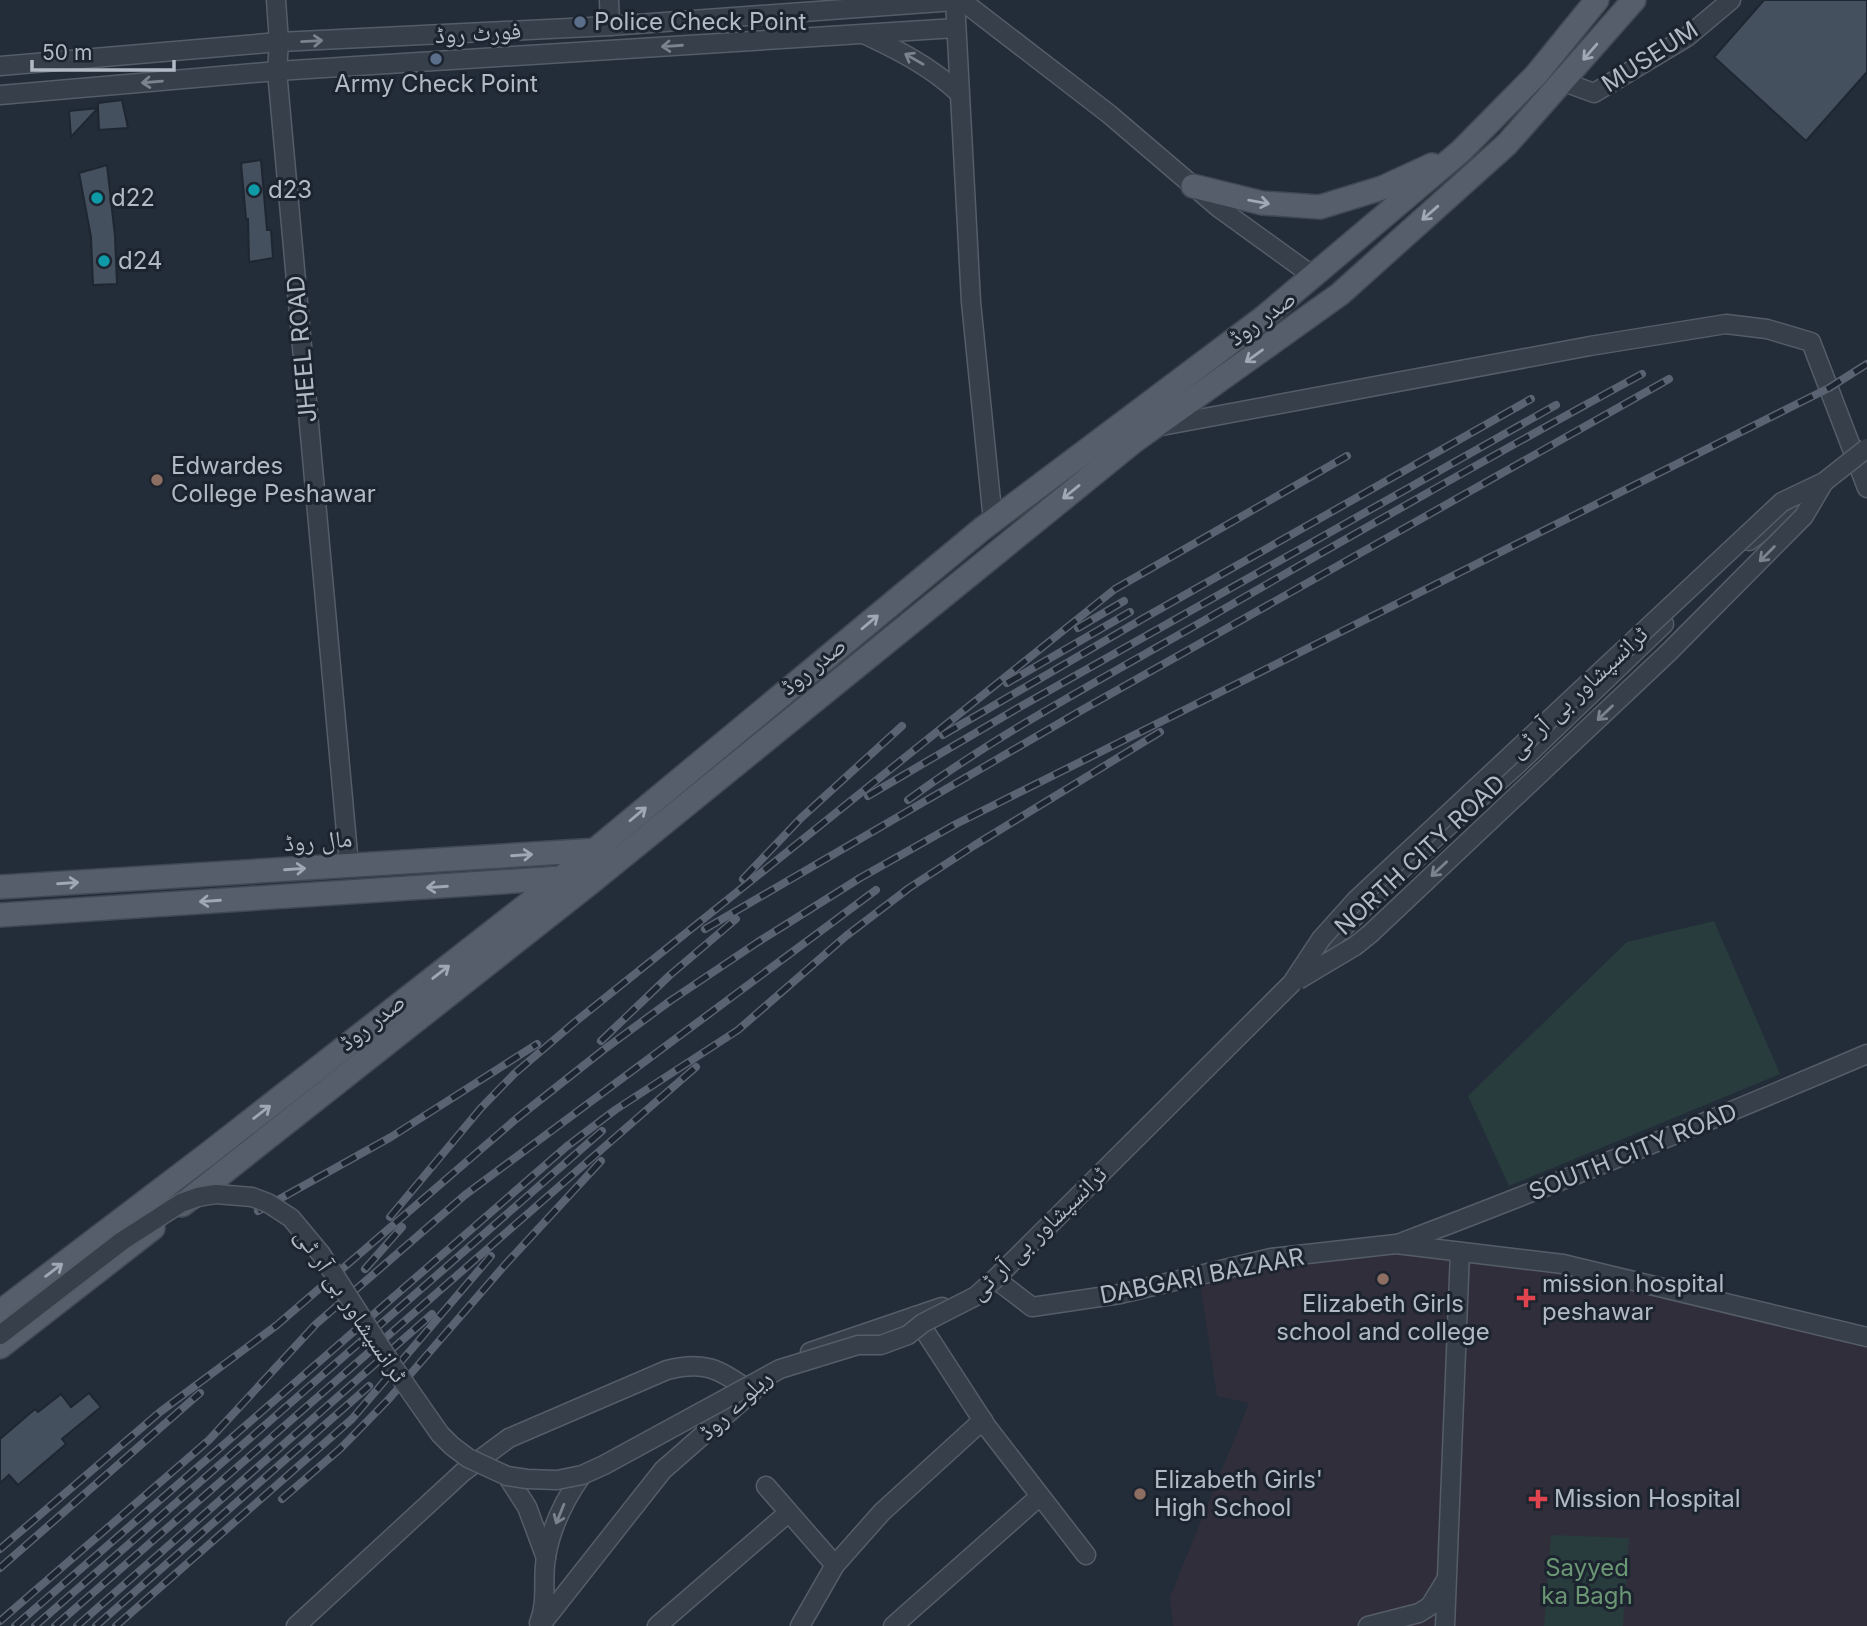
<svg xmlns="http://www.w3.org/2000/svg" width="1867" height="1626" font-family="Inter,'Noto Naskh Arabic',sans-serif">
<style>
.medical{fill:#302e3b}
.green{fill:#283c3d}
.building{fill:#44505e;stroke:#1e2631;stroke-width:2}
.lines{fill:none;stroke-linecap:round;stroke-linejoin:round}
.minor-casing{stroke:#555d68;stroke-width:21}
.major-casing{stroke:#404853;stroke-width:26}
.minor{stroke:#373f4a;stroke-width:18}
.major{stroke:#555e6a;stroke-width:23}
.rail-casing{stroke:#596371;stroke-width:8}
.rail{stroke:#1c242f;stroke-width:5;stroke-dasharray:16;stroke-linecap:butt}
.minor-bridge-casing{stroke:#555d68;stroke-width:21;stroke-linecap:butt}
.minor-bridge{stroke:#373f4a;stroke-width:18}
.oneway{stroke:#7b838e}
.oneway2{stroke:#9fa8b4}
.service-dot{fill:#5c6f8a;stroke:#1c242f;stroke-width:2.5}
.culture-dot{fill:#0f9aa8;stroke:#1c242f;stroke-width:2.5}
.education-dot{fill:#8d6e63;stroke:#1c242f;stroke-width:2.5}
.health-dot{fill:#e0444e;stroke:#1c242f;stroke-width:2.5}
.labels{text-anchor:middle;stroke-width:6;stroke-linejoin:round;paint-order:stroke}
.poi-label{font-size:24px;fill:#b2bac6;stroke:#1c242f;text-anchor:start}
.street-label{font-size:24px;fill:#b2bac6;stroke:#1c242f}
.park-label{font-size:24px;fill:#6a9674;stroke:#1c242f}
</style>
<rect width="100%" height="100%" fill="#232d39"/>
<polygon class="medical" points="1396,1244 1563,1264 1867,1338 1867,1626 1173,1626 1170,1597 1249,1403 1217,1396 1199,1275"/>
<g class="green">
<polygon points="1714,921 1780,1074 1509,1186 1468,1096 1627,942"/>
<polygon points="1551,1535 1629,1538 1623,1626 1544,1626"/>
</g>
<g class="building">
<polygon points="1764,0 1867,0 1867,72 1806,141 1714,57"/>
<polygon points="122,100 128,128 99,130 98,108 71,137 69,111 98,108 98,103"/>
<polygon points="261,160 267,230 271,230 273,258 249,262 248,219 246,219 241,163"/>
<polygon points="107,165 115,236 117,284 93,285 91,237 79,173"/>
<polygon points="1509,788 1372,916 1423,864"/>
<polygon points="89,1393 101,1407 62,1439 66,1444 18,1485 9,1475 0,1483 0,1439 35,1409 38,1412 61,1394 71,1407"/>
</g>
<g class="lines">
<g class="minor-casing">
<g id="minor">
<polyline points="276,0 279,42 277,71 349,865"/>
<polyline points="609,0 610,26"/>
<polyline points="955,0 971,302 993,521"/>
<polyline points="961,0 1109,114 1219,208 1313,276"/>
<path d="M866 35C900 51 931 67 959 93"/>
<polyline points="0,66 279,42 610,26 955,1"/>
<polyline points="1564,82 1594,93 1687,37 1731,0"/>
<polyline points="0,95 277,71 956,28"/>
<polyline points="1156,427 1590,346 1726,324 1767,329 1811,342 1867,488"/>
<polyline points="1749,541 1817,492"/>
<polyline points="1329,942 1415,856 1518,764 1664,624"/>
<path d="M1400 1243C1557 1184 1712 1120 1867 1054"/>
<polyline points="998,1281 1032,1307 1120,1294 1271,1258 1396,1244 1563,1264 1867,1337"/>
<polyline points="915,1316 987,1427 1086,1555"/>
<polyline points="810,1352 942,1307"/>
<polyline points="507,1476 527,1507 546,1558"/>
<polyline points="766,1486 835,1565"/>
<path d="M539 1623C548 1601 542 1579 546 1557 551 1527 565 1499 582 1475"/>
<path d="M296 1626 463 1472 509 1438 667 1370C707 1360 719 1370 752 1392"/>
<polyline points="540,1626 663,1470 752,1392 760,1382"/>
<polyline points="657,1626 788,1513"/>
<polyline points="800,1626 835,1565 882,1512 983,1420"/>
<polyline points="893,1626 1040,1496"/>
<polyline points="1368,1626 1419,1613 1430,1606 1446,1580"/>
<polyline points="1445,1626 1460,1252"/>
</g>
</g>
<g class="major-casing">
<g id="major">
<polyline points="1193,186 1262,203 1320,207 1382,188 1432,165"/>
<polyline points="0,887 598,850"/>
<polyline points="0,915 561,878"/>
<polyline points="182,1205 590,883 1133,442 1340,294 1507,144 1634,0"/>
<polyline points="0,1312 208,1154 560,879 982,529 1263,318 1461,151 1536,75 1597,0"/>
<polyline points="0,1347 153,1228"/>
</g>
</g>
<use href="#minor" class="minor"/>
<use href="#major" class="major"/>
<g class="rail-casing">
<g id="rail">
<polyline points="1078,628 1124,601"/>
<polyline points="1007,683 1130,612"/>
<polyline points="943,735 1144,618 1531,399"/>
<polyline points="868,796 1018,708 1556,405"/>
<path d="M908 800C999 733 1100 680 1198 624 1345 539 1493 455 1642 374"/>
<polyline points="743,879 801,818 902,726"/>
<polyline points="705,929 1082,710 1669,379"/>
<polyline points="601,1041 670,975 736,919"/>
<polyline points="258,1211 391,1137 537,1044"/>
<polyline points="390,1217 481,1108 514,1074 575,1022 1115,589 1347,456"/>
<polyline points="365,1269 402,1227"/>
<polyline points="282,1499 340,1449 388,1400 504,1266 601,1161"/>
<polyline points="0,1549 160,1412 277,1325 516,1119 602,1051 670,1001 758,942 860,878 956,824 1829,388 1867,364"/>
<polyline points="0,1568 200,1393"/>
<polyline points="0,1621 209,1440 316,1324 465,1195 876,890"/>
<polyline points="15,1626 566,1147 615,1110 738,1030 846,936 909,888 975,845 1160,732"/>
<polyline points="35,1626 602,1131"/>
<polyline points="55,1626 696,1067"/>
<polyline points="77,1626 432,1314"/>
<polyline points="96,1626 369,1386"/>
<polyline points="116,1626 352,1419 491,1256"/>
</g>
</g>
<use href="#rail" class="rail"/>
<g class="minor-bridge-casing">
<g id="minor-bridge">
<polyline points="1298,980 1355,946 1370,934 1669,652 1804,516 1824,482"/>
<polyline points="0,1335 122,1241 181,1203 198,1197 216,1194 252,1197 268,1203 291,1218 321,1254 394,1368 440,1434 452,1446 468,1458 507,1476 527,1479 557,1480 582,1475 604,1465 780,1369 858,1345 881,1345 908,1335 923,1323 976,1296 996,1278 1292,983 1321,939 1356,900 1782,502 1824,482 1867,448"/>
</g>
</g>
<use href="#minor-bridge" class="minor-bridge"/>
</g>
<defs><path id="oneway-shaft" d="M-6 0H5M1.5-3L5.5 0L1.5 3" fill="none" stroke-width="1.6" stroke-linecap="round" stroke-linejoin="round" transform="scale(1.75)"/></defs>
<g class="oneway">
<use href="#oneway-shaft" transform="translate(312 41) rotate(-3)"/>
<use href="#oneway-shaft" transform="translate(672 46) rotate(176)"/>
<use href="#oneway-shaft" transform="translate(914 59) rotate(-150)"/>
<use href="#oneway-shaft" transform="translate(152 82) rotate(175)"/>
<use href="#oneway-shaft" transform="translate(1767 554) rotate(135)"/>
<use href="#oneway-shaft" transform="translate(1605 713) rotate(136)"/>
<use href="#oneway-shaft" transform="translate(1439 869) rotate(137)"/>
<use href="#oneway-shaft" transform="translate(560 1514) rotate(112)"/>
</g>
<g class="oneway2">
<use href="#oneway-shaft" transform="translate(1590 52) rotate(131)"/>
<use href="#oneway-shaft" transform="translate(1259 202) rotate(10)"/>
<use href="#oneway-shaft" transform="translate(1430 213) rotate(139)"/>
<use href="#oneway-shaft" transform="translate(1254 356) rotate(144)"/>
<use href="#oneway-shaft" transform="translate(1071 492) rotate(141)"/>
<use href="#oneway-shaft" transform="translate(870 622) rotate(-40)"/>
<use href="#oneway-shaft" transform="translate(638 814) rotate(-40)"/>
<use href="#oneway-shaft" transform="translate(522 855) rotate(-4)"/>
<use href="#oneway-shaft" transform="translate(295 869) rotate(-4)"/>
<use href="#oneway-shaft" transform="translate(68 883) rotate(-4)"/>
<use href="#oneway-shaft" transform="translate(437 887) rotate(176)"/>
<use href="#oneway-shaft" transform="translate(210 901) rotate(176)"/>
<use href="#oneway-shaft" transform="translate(441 972) rotate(-38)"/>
<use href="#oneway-shaft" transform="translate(262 1112) rotate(-38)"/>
<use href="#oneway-shaft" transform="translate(54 1270) rotate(-37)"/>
</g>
<g class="service-dot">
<circle cx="580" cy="22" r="7"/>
<circle cx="436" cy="59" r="7"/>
</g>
<g class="culture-dot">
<circle cx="254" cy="190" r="7"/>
<circle cx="97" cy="198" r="7"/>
<circle cx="104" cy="261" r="7"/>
</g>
<g class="education-dot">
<circle cx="157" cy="480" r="7"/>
<circle cx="1383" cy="1279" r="7"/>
<circle cx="1140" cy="1494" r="7"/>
</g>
<g class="health-dot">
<path d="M1522.5 1287.5h7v7h7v7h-7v7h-7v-7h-7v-7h7z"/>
<path d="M1534.5 1488.5h7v7h7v7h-7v7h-7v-7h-7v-7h7z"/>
</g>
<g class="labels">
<g class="poi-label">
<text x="594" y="30">Police Check Point</text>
<text x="436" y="92" text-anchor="middle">Army Check Point</text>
<text x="268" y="198">d23</text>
<text x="111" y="206">d22</text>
<text x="118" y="269">d24</text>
<text x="171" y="474">Edwardes<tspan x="171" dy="28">College Peshawar</tspan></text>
<text x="1542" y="1292">mission hospital<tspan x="1542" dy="28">peshawar</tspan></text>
<text x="1383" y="1312" text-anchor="middle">Elizabeth Girls<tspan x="1383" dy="28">school and college</tspan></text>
<text x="1154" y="1488">Elizabeth Girls'<tspan x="1154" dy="28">High School</tspan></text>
<text x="1554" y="1507">Mission Hospital</text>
</g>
<g class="street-label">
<text transform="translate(478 33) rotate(-3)" y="8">فورٹ روڈ</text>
<text transform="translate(1650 57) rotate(-33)" y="8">MUSEUM</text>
<text transform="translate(1262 318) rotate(-36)" y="8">صدر روڈ</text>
<text transform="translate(302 349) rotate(-95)" y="8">JHEEL ROAD</text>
<text transform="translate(813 666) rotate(-39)" y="8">صدر روڈ</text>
<text transform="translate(1578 692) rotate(-43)" y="8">ٹرانسپشاور بی آر ٹی</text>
<text transform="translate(318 841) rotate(-4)" y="8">مال روڈ</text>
<text transform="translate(1420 855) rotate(-43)" y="8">NORTH CITY ROAD</text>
<text transform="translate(372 1022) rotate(-38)" y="8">صدر روڈ</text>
<text transform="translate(1633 1152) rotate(-22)" y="8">SOUTH CITY ROAD</text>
<text transform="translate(1038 1233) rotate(-44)" y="8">ٹرانسپشاور بی آر ٹی</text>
<text transform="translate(1202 1276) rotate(-11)" y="8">DABGARI BAZAAR</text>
<text transform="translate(351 1305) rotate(56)" y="8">ٹرانسپشاور بی آر ٹی</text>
<text transform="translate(735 1405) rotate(-43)" y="8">ریلوے روڈ</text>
</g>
<g class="park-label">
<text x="1587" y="1576">Sayyed<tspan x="1587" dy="28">ka Bagh</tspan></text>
</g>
</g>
<path d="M32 60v10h142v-10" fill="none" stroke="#b2bac6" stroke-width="3.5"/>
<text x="42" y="60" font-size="21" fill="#b2bac6" stroke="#1c242f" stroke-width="5" paint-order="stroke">50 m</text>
</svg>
